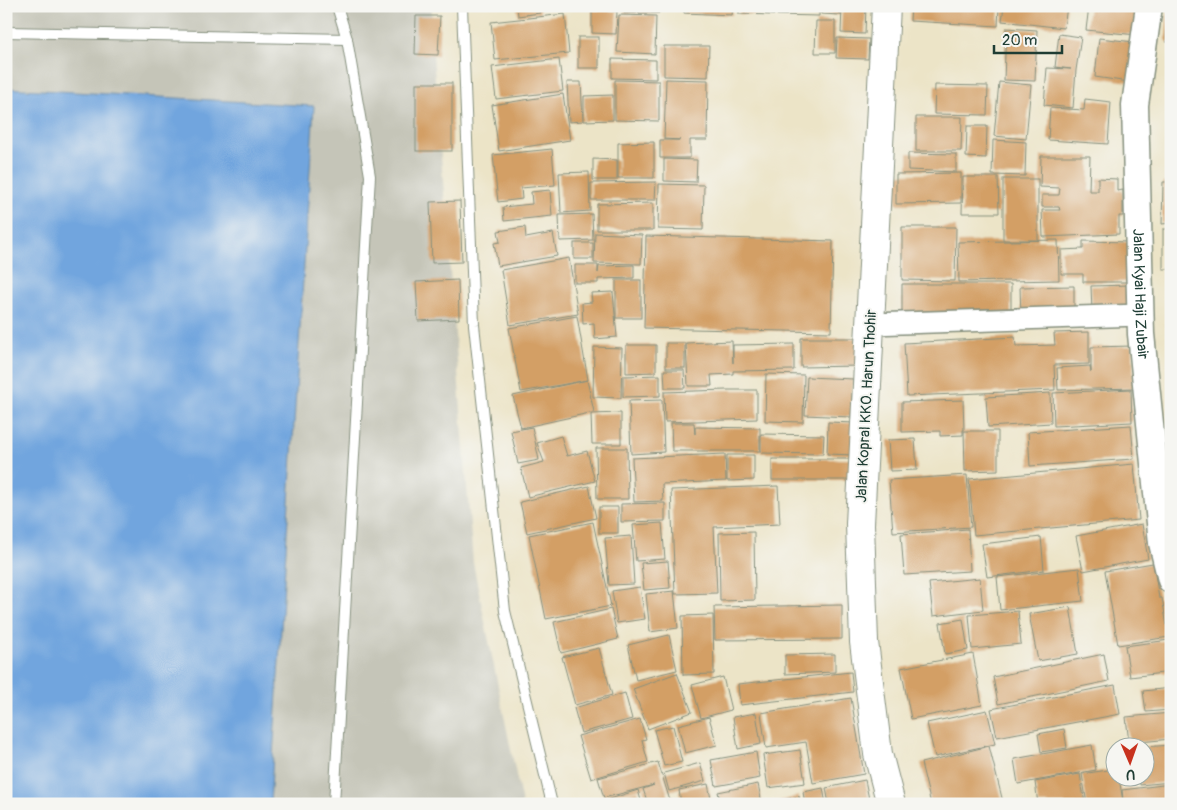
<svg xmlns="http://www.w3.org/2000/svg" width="1177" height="810" font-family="Pangolin,sans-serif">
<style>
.industrial{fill:#c5c5b8}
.water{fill:#71a5de;stroke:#487189}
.building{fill:#d39f65}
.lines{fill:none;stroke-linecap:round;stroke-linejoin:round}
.service-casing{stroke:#86907e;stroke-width:12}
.minor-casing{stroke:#86907e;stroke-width:24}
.tertiary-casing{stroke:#86907e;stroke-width:29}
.secondary-casing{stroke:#86907e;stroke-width:30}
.service{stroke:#fff;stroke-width:10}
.minor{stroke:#fff;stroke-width:21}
.tertiary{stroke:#fff;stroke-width:26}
.secondary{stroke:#fff;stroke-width:28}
.labels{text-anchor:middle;stroke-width:4;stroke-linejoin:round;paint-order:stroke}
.street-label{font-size:15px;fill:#1f3d34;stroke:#f6f6f2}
</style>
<rect width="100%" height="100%" fill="#f6f6f2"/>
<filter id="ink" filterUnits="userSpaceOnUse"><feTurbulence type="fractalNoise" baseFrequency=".02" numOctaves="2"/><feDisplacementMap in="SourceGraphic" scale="10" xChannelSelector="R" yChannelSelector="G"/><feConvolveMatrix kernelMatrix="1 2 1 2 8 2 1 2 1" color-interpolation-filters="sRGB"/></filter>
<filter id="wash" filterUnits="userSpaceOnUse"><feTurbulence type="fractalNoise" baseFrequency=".0096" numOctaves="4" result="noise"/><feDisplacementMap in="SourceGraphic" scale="20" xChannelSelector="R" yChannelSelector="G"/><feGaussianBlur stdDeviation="1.12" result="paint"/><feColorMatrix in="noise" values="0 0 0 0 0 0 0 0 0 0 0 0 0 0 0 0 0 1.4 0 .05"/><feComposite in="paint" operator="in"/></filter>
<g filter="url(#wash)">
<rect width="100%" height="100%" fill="#ece4c7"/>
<polygon class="industrial" points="6,6 432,6 431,29 473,563 522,804 270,804 314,107 6,88"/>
<polygon class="water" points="6,88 314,106 270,804 6,804"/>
<g id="blocks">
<g class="building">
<polygon points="517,6 540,6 540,13 518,16"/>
<polygon points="610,6 637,6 637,13 624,13 624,9 610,9"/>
<polygon points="638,6 659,6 659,13 639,13"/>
<polygon points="664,6 681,6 681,9 664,10"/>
<polygon points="684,6 733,6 732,15 684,13"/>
<polygon points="739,6 775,6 774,15 739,14"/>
<polygon points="777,6 819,6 819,16 777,15"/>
<polygon points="822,6 840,6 840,15 821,14"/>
<polygon points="842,6 866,6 865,34 841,33"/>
<polygon points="911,6 999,6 998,26 910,21"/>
<polygon points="1004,6 1067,6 1064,28 1002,21"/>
<polygon points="1089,6 1140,6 1137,35 1086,30"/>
<polygon points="1168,6 1171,6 1171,42 1166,42"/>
<polygon points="592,10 617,11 616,34 592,33"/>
<polygon points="565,14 569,53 495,60 491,22"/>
<polygon points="619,15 656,16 655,54 617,52"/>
<polygon points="416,16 440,16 438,55 415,54"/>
<polygon points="816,21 835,21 835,53 815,53"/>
<polygon points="1006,28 1037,30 1035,81 1004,80"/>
<polygon points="1059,34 1081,37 1076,70 1073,108 1044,105 1047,68 1071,69 1055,67"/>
<rect x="578" y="37" width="21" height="31"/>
<polygon points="837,38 869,39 868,59 836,58"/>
<polygon points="1099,38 1134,42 1129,82 1095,77"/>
<polygon points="664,46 709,46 708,77 664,76"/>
<polygon points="559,59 563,91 496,99 492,67"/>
<polygon points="612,59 656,60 656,79 612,78"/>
<rect x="1167" y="69" width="4" height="28"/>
<polygon points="666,79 708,80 707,140 690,140 690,158 660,158 660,140 680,140 664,139"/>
<polygon points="615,80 659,81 659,121 615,120"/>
<polygon points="567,82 581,82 583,121 569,122"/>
<polygon points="999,82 1031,85 1026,139 994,136"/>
<rect x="416" y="83" width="36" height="68"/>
<polygon points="935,85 988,86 987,115 934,114"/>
<polygon points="563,94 570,140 499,151 492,105"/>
<polygon points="613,95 613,120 584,121 584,96"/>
<polygon points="1085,99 1111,102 1108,144 1048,140 1050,108 1084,110"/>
<polygon points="916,117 962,117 961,151 916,151"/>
<polygon points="967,126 987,126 986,158 966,157"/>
<polygon points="993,140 1026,142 1025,176 992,175"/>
<polygon points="654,142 654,178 618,178 618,143"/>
<polygon points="552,149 555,185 521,188 522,199 498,202 493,155"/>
<polygon points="908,153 956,154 956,172 908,170"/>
<polygon points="1041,156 1090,156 1089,191 1098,191 1098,178 1117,179 1117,191 1123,190 1123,216 1119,216 1119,234 1043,237 1042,210 1060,210 1059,207 1042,207 1042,195 1059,195 1060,188 1040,187"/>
<polygon points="593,159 617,160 617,180 593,180"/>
<polygon points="664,159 697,160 696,182 664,181"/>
<polygon points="589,172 590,211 561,213 559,173"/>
<polygon points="961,173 961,203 896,204 896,174"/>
<polygon points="963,177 998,177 999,213 962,213"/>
<rect x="1003" y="179" width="35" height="61"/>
<polygon points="656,182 655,200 591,200 591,183"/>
<polygon points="1163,182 1171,182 1171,223 1162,224"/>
<polygon points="659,184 704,185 703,230 658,229"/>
<polygon points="550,190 552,216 504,221 503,207 532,204 531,192"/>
<polygon points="460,201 462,262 432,263 430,202"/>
<polygon points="653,203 653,230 597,230 597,204"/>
<polygon points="592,214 593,240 560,241 559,215"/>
<polygon points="525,227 526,238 553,233 557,256 498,266 494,243 500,242 498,231"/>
<polygon points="902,227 956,227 955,281 902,280"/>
<rect x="1163" y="229" width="8" height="40"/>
<polygon points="595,233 642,235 641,264 594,263"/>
<polygon points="646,236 833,241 831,332 644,328"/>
<polygon points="1058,240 1059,280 959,282 958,242"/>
<polygon points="1083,241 1131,242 1131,282 1083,282 1083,274 1061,274 1061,250 1083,249"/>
<rect x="574" y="243" width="19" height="16"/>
<polygon points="569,258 578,314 510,325 501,270"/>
<polygon points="575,265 598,265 598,273 599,266 634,265 634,278 598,279 598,283 575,283"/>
<polygon points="458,280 459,319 418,321 416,282"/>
<rect x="616" y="280" width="25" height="38"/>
<polygon points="902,284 1011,284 1011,316 902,318"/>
<polygon points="1130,285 1131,311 1092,312 1091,286"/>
<polygon points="1074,286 1074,317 1021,317 1020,287"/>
<polygon points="613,292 617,337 595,339 594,323 583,324 582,303 592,302 591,293"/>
<polygon points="577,316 588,380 521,392 509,328"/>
<polygon points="1089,332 1089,364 1054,365 1055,390 907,396 904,343 1015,337 1016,346 1055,345 1054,333"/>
<polygon points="801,338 859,338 859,366 801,367"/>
<polygon points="732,341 733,363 733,345 794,344 794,370 733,371 733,374 711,375 712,386 688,386 686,343"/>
<rect x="666" y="343" width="19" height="25"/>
<polygon points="626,345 656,345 656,372 626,373"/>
<polygon points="1133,346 1134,388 1058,390 1057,368 1090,366 1091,372 1091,347"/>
<polygon points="594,347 622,348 621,398 593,397"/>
<polygon points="664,370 684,370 685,388 665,388"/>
<polygon points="766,374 804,375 803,422 765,421"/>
<polygon points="660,375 660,396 623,397 623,376"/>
<polygon points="807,377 853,379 851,417 805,415"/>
<polygon points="587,380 594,412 521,428 513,396"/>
<polygon points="1131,389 1132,422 1054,426 1053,393"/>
<polygon points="726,390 757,390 757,419 665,422 664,392"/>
<polygon points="1050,393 1051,423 988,427 986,397"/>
<polygon points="662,400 664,452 631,454 629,401"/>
<polygon points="963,400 964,430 963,430 963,435 940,436 940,431 902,432 902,402"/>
<polygon points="621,413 621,444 592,444 591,414"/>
<polygon points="828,422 855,423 854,455 827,454"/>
<polygon points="671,423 694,423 695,434 695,427 760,428 760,451 672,451"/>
<polygon points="1131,425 1134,459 1030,466 1028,432"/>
<polygon points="532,427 539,460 518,464 511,431"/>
<polygon points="964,431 998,431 998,470 965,471"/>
<polygon points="761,434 824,435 823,454 761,453"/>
<polygon points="561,436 567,456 587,451 595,481 528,497 521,468 544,462 537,443"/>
<polygon points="915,439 917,470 890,471 888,440"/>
<polygon points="596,448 627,448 628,499 597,499"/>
<polygon points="725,454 726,481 662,484 663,501 634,502 632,458"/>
<polygon points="727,455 754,455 754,480 727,481"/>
<rect x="772" y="459" width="80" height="21"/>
<polygon points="1134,464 1139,520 974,535 969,479"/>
<polygon points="967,475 971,527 893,532 889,480"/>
<polygon points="589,486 596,518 527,533 520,502"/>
<polygon points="778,486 780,524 714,527 717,593 675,594 671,490"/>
<polygon points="665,503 665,521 621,522 621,504"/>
<rect x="599" y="507" width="19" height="26"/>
<polygon points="593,522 611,606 546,619 529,535"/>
<polygon points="662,523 665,559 636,561 633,525"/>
<polygon points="1142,524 1148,559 1083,571 1076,536"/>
<polygon points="968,529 970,571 904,575 901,534"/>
<polygon points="754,532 755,600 720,601 719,533"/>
<polygon points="631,536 634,584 609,585 605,538"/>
<polygon points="1041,537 1044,570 987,577 982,544"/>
<polygon points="668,561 670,588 644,590 641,563"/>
<polygon points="1153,563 1159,598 1162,598 1169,637 1118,645 1105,571"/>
<polygon points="1079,568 1083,601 1000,610 997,577"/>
<polygon points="980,578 983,610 933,616 929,583"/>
<polygon points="640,587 645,619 617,623 612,591"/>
<polygon points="674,591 678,628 650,632 646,594"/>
<polygon points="842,605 842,639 715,640 714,607"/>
<polygon points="1070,607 1078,654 1038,661 1029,614"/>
<polygon points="611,609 618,639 561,653 554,622"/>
<polygon points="1018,611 1021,644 972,649 969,615"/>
<polygon points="713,615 714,674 683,675 682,616"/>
<polygon points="963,619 968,650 945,654 940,623"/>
<polygon points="669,635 677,670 636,680 628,645"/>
<polygon points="1169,640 1171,672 1130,677 1125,646"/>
<polygon points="599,648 612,695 575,705 562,657"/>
<polygon points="835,654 835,672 785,674 785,655"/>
<polygon points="973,654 982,705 911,719 901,668"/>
<polygon points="1104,654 1109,681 998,704 993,677"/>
<polygon points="851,672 853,692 740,705 738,684"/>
<polygon points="677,673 692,712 648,729 633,689"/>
<polygon points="723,677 731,710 701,718 692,685"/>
<polygon points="1115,685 1120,714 997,737 991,709"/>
<polygon points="1171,688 1171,710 1146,712 1143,691"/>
<polygon points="625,693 632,719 581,733 574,708"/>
<polygon points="851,698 864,774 813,783 806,742 766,748 761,713"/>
<polygon points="987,710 995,744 935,757 927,723"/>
<polygon points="756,713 761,744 738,749 733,717"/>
<polygon points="1171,713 1171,739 1129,743 1126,717"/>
<polygon points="709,717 717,745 685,753 678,725"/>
<polygon points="640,719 646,739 642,740 648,762 591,779 578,736"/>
<polygon points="673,726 682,762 664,766 654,730"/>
<polygon points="1064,729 1067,748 1041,752 1038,734"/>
<polygon points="1092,745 1096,770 1018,784 1014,759"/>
<polygon points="1171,745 1171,782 1140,785 1139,778 1144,778 1144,747"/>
<polygon points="989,746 1003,802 994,804 931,804 921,763"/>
<polygon points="800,750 805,783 768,788 763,755"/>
<polygon points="756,752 760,778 716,786 711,760"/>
<polygon points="658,762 671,804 648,804 643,789 654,785 604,798 598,778"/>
<polygon points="700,763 705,781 669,791 664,773"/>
<polygon points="1114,769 1114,778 1119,778 1123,801 1122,790 1171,784 1171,804 1087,804 1082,774"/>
<polygon points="1080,774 1085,804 1038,804 1035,782"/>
<polygon points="865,780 870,804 829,804 826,788"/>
<polygon points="708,784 712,804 681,804 679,790"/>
<polygon points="758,784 762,803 721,804 718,792"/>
<polygon points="823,788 826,804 805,804 803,792"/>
<polygon points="638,790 642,804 608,804 607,800"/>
<polygon points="799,796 800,804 771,804 771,803"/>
</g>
</g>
</g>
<g filter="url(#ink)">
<use href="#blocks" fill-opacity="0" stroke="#86907e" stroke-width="1"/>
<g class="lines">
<g class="service-casing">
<g id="service">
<polyline points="462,6 474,325 505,611 552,804"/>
<polyline points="6,32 347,39"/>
<polyline points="334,804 370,176 347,39 337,6"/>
</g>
</g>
<g class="minor-casing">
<polyline id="minor" points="871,324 1140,315"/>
</g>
<g class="tertiary-casing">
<g id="tertiary">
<path id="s1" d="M1149 6 1135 105 1141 334 1162 543 1171 580"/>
</g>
</g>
<g class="secondary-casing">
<polyline id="secondary" points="886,6 860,524 864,642 878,754 891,804"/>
</g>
<use href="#service" class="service"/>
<use href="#minor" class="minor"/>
<use href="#tertiary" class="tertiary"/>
<use href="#secondary" class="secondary"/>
</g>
</g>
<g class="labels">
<g class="street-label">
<text dy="5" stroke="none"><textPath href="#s1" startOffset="289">Jalan Kyai Haji Zubair</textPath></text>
<text transform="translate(866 406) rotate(-87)" y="5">Jalan Kopral KKO. Harun Thohir</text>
</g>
</g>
<rect width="1177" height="810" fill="none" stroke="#f6f6f2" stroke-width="25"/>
<g transform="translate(1130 762) rotate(178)"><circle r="24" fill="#f6f6f2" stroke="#a0aca6"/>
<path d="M0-4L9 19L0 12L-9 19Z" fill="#c8321e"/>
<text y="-8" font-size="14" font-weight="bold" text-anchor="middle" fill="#1f3d34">U</text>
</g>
<path d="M994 45v8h68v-8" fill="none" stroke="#1f3d34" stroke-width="2.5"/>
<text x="1002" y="45" font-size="15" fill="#1f3d34" stroke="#f6f6f2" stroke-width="4" paint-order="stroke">20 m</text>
</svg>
